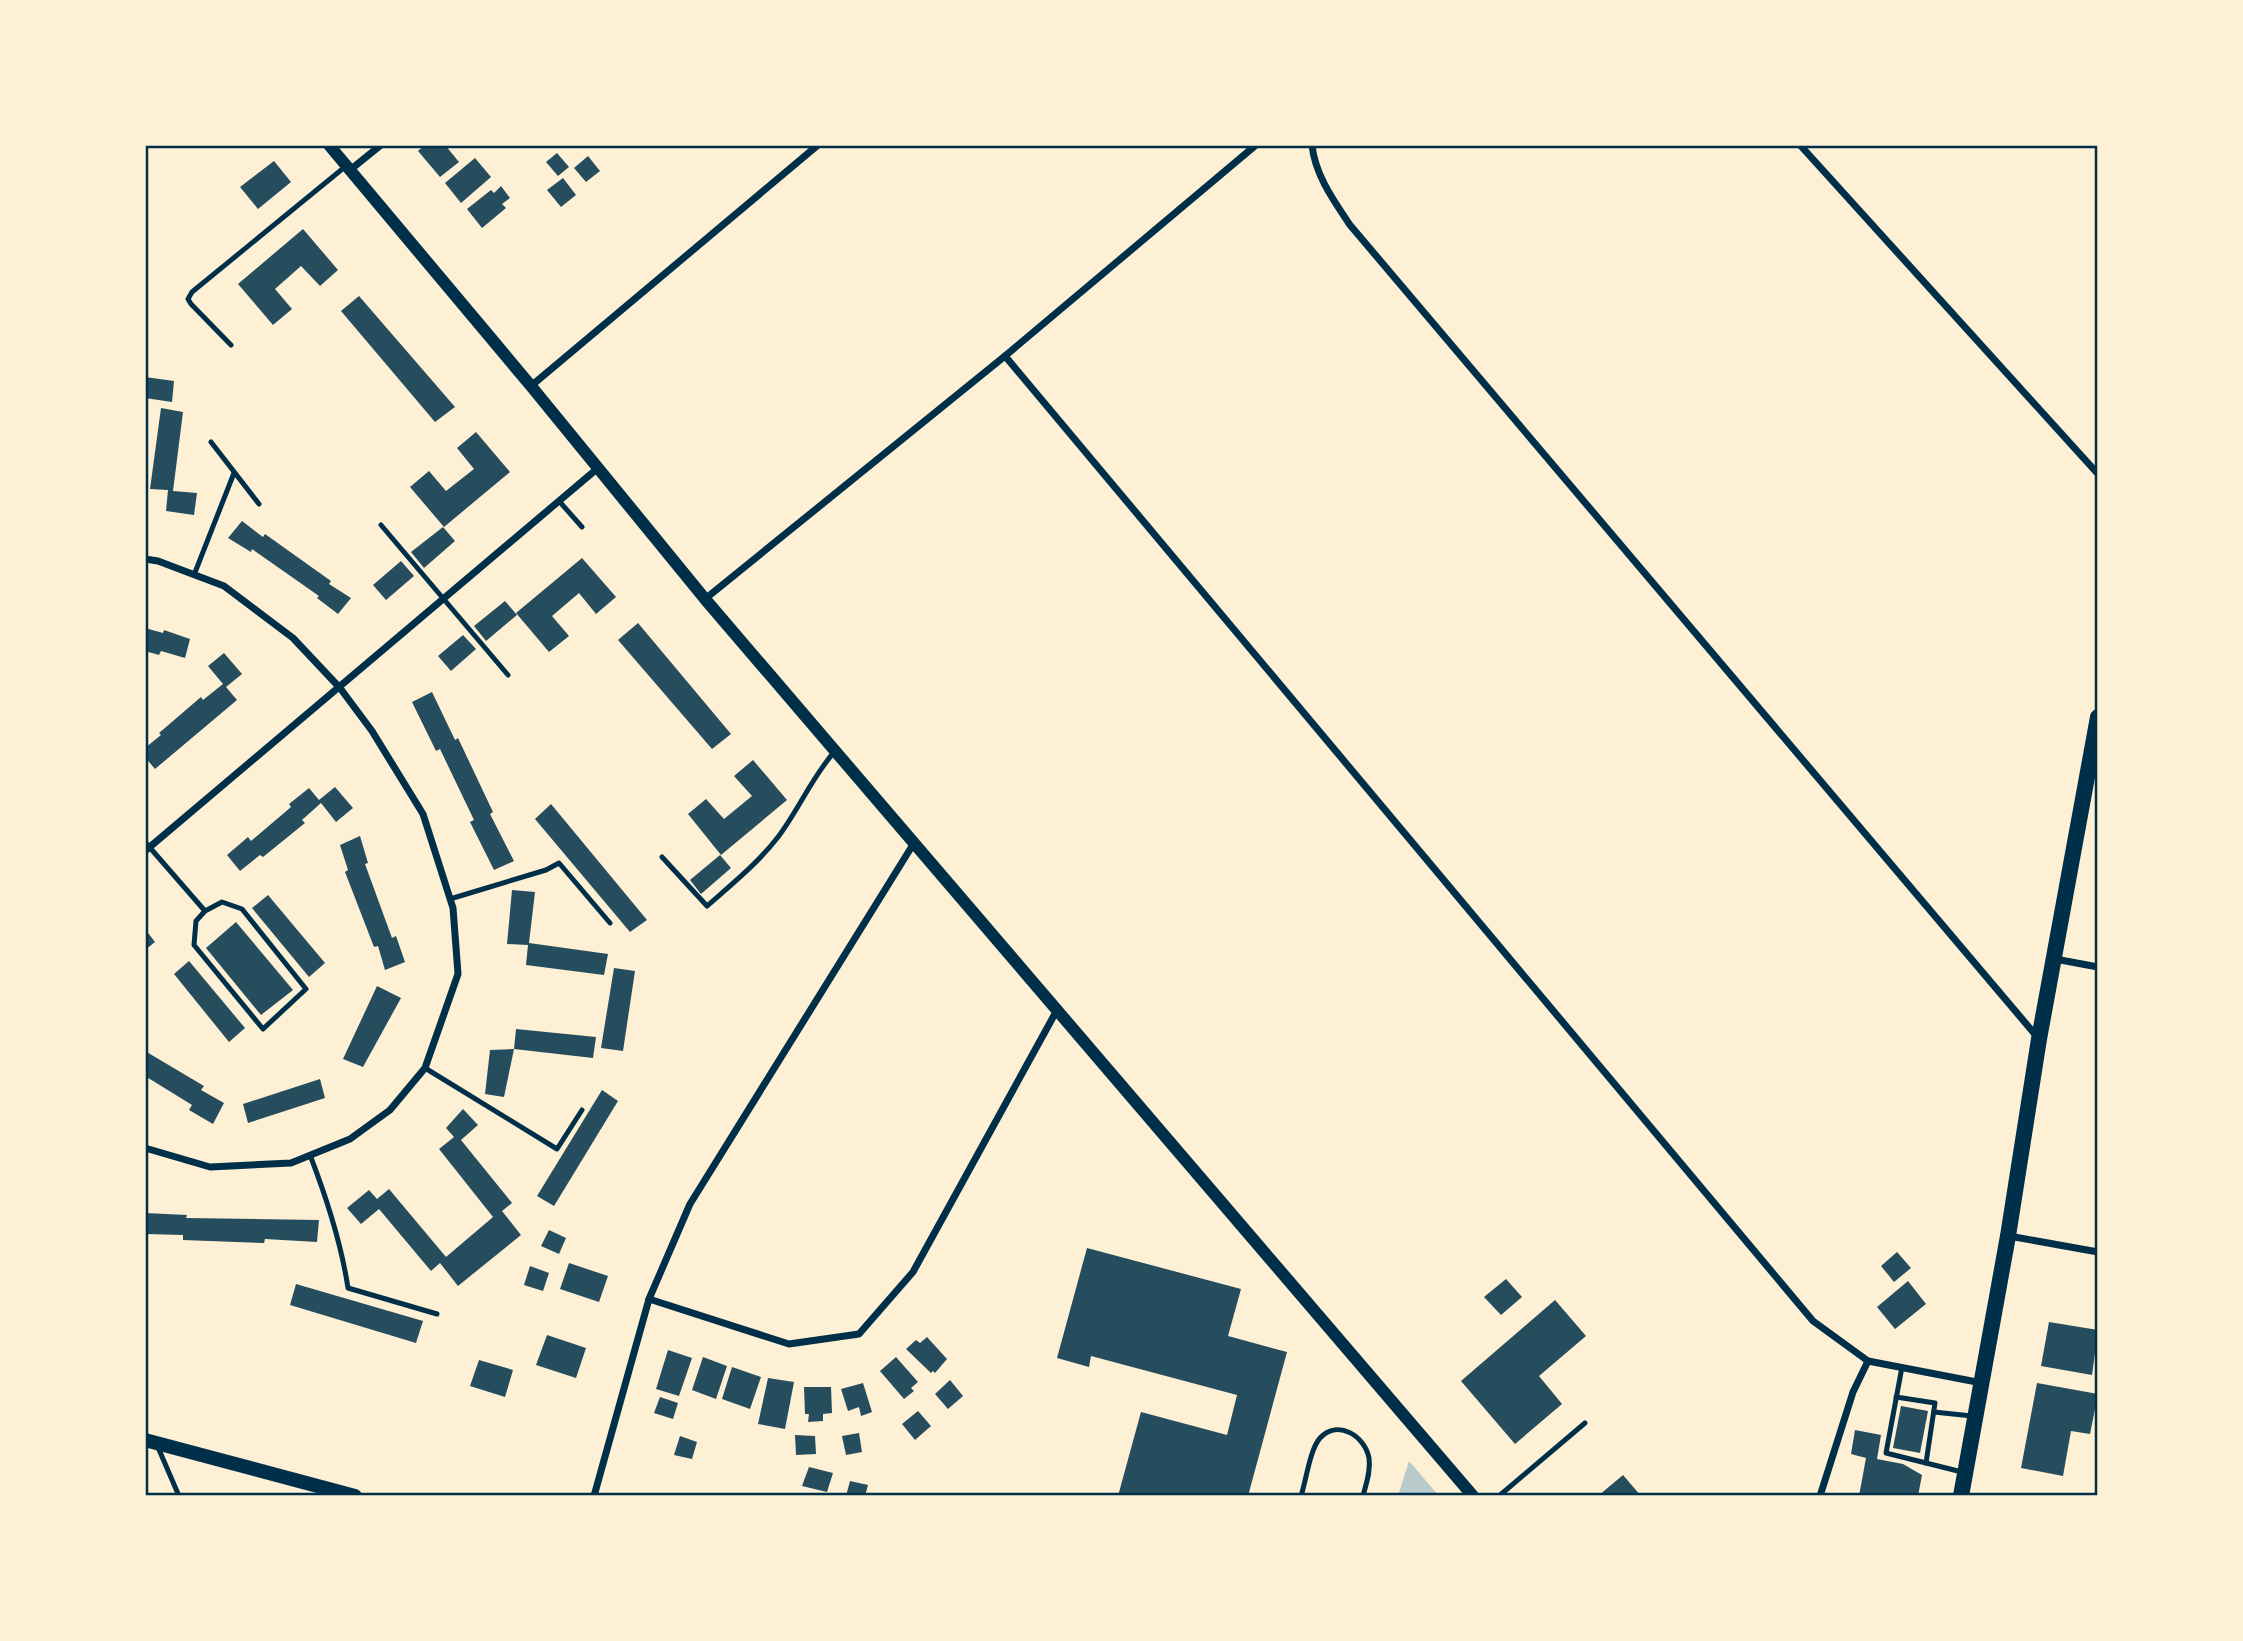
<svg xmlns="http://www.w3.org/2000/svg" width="2243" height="1641" font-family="'Fira Sans Condensed',sans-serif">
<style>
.green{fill:#b9caca}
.building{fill:#264d5e}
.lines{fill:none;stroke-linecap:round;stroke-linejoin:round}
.service{stroke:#003049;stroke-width:5}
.minor{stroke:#003049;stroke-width:7}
.tertiary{stroke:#003049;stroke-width:12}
.secondary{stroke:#003049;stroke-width:14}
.primary{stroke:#003049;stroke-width:16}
.neatline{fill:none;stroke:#003049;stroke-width:2.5}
</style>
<rect width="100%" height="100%" fill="#fdf0d5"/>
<polygon class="green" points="1409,1461 1439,1496 1398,1496"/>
<g class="building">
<polygon points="425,145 445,145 459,162 440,177 418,151"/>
<polygon points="557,153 569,167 558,176 546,162"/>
<polygon points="588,156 600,171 586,182 574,168"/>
<polygon points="475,158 491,177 461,203 445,183"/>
<polygon points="274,161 291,182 258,209 240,187"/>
<polygon points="563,178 576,195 561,207 547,190"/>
<polygon points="501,186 510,198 502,204 506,208 482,228 467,209 491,190 494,193"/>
<polygon points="303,229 338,270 320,286 301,266 275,289 292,309 273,325 238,284"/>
<polygon points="359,296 455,407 435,422 341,311"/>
<polygon points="145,377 174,381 172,402 145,398"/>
<polygon points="161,408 183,412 173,491 197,493 194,515 166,511 168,490 150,489"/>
<polygon points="476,432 510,472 444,527 410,487 429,471 446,491 474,469 457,448"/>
<polygon points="242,521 263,537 265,534 331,581 329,584 351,598 338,614 317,598 319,596 252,549 251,552 228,538"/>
<polygon points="443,527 455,541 424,568 411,552"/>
<polygon points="582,558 616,597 596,614 579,593 552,616 569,636 549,652 516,613"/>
<polygon points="401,561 414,576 386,600 373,585"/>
<polygon points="505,601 517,615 486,641 474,626"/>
<polygon points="638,623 731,734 712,749 618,640"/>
<polygon points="145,628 163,633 164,630 190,639 185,658 161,651 159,655 145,651"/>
<polygon points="463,635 476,649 451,671 438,656"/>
<polygon points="224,653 242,674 226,687 237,700 155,769 145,757 145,748 161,735 159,733 201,697 203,700 223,684 208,666"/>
<polygon points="432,692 455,740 458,738 493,812 490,814 514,861 494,870 470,822 474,820 440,749 436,751 412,702"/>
<polygon points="753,760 787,800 721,855 688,814 706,799 724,819 752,796 734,776"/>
<polygon points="335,787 353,808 336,822 321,803 302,820 305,823 263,857 260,855 240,871 227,855 248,837 251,841 291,807 289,804 309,788 319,800"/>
<polygon points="551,804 647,920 630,932 535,819"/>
<polygon points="360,836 368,863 365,864 392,938 396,936 405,962 385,970 378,946 374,947 345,872 348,870 340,845"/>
<polygon points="720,855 731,868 701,894 690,880"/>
<polygon points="512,890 535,892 529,943 608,954 604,975 526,965 528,945 507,944"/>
<polygon points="268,895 325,963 309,977 252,908"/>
<polygon points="236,922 293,990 261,1015 206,948"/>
<polygon points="145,929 155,942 145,950"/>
<polygon points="189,961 245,1028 229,1042 174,974"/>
<polygon points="614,968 635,971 623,1051 601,1048"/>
<polygon points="377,986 401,998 363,1067 343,1059"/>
<polygon points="516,1029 596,1037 593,1058 514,1049"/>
<polygon points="514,1049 504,1097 485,1094 490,1050"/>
<polygon points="145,1051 204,1086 201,1090 224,1103 213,1124 189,1110 192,1105 145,1076"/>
<polygon points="320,1079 325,1098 248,1123 243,1104"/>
<polygon points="602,1090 618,1101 554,1206 537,1196"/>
<polygon points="463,1109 478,1125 461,1140 512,1203 502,1211 521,1235 458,1286 440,1263 431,1271 379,1209 361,1224 347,1208 369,1190 377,1199 389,1189 446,1257 493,1217 439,1149 454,1137 446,1128"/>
<polygon points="145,1213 187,1215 186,1218 319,1220 317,1242 265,1239 264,1243 183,1240 183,1235 145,1234"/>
<polygon points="549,1230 566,1238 559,1254 541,1246"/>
<polygon points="1087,1248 1241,1289 1228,1336 1287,1352 1248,1496 1118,1496 1141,1412 1227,1435 1237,1395 1091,1356 1089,1367 1057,1358"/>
<polygon points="1897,1252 1911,1268 1894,1282 1881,1266"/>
<polygon points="569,1263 608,1276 599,1302 560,1289"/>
<polygon points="530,1266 549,1273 543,1291 524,1285"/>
<polygon points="1506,1279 1522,1297 1501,1315 1484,1297"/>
<polygon points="1908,1281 1926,1304 1895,1329 1877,1307"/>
<polygon points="296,1284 423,1321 416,1343 290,1305"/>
<polygon points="1555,1300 1586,1336 1539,1376 1562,1404 1515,1444 1461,1381"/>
<polygon points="2049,1322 2098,1330 2092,1375 2041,1366"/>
<polygon points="547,1335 586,1348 576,1378 536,1365"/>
<polygon points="927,1337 947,1359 935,1373 933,1371 931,1373 906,1349 916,1340 920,1343"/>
<polygon points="668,1350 692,1358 679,1396 656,1389"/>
<polygon points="703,1357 727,1366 716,1399 692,1390"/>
<polygon points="896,1357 918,1382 911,1388 914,1391 904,1399 880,1371"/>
<polygon points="479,1360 513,1370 505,1397 470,1386"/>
<polygon points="732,1367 761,1377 750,1409 722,1399"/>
<polygon points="768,1378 794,1382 785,1429 758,1424"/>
<polygon points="950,1380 963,1396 948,1409 935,1394"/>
<polygon points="863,1383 872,1412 861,1416 859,1407 848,1411 841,1389"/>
<polygon points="2037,1383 2098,1394 2090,1434 2071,1431 2063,1476 2021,1468"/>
<polygon points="804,1387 831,1387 832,1413 823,1414 823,1421 808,1422 809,1414 805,1414"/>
<polygon points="660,1397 678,1403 673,1419 654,1413"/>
<polygon points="1901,1406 1928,1411 1920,1453 1893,1448"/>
<polygon points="918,1411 931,1426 915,1440 902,1424"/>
<polygon points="1855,1430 1881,1435 1877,1459 1903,1464 1922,1475 1918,1496 1859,1496 1866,1458 1851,1454"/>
<polygon points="859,1433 862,1452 846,1455 842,1436"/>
<polygon points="795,1435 815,1436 816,1454 796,1455"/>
<polygon points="680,1436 697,1442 692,1459 674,1455"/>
<polygon points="809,1467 833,1473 827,1492 802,1486"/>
<polygon points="1623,1475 1641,1496 1598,1496"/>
<polygon points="850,1481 868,1485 865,1496 846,1496"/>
</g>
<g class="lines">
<g class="service">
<polyline points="231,345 191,304 188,299 192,292 346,166"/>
<polyline points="211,442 259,504"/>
<polyline points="559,501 582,527"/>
<polyline points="381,525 508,675"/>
<polyline points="194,575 234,473"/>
<polyline points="145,842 205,911 196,921 194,945 263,1029 306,989 242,909 222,902 205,911"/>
<path d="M662 857 707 906C731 885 758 863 778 837 799 809 812 777 835 751"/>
<polyline points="450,899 546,870 559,863 610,923"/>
<polyline points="425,1068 557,1149 582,1110"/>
<path d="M310 1155C327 1199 341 1242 348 1288L437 1314"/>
<polyline points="1902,1367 1886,1453 1962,1472"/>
<polyline points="1896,1397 1935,1403 1926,1463"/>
<polyline points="1934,1412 1972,1416"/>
<polyline points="157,1445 179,1496"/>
<path d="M1301 1496C1306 1481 1310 1449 1320 1438 1338 1419 1365 1436 1369 1458 1371 1471 1366 1484 1363 1496"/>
<polyline points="1499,1496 1585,1423"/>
</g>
<g class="minor">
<path d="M1312 145C1315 175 1334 201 1350 225L2039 1039"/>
<polyline points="1800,145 2098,474"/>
<polyline points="350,170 381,145"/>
<polyline points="1005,356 1813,1321 1868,1361 1982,1383"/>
<polyline points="531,386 818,145"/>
<polyline points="145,559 158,561 224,586 293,638 340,688 372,731 423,814 453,908 458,974 425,1068 390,1110 350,1139 291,1163 210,1167 145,1148"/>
<polyline points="705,599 1005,356 1256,145"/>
<polyline points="145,851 598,468"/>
<polyline points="2055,959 2098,967"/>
<polyline points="2009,1236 2098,1252"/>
<polyline points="649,1299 789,1344 859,1334 913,1272 1057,1010"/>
<polyline points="594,1496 649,1299 690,1204 914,843"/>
<polyline points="1820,1496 1853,1392 1868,1361"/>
</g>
<polyline class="tertiary" points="329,145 531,386 705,599 1473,1496"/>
<polyline class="secondary" points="145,1440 355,1496"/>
<polyline class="primary" points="1961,1496 2008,1236 2039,1039 2098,717"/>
</g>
<rect width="2243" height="1641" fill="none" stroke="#fdf0d5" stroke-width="294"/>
<rect x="147" y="147" width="1949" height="1347" class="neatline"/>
</svg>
